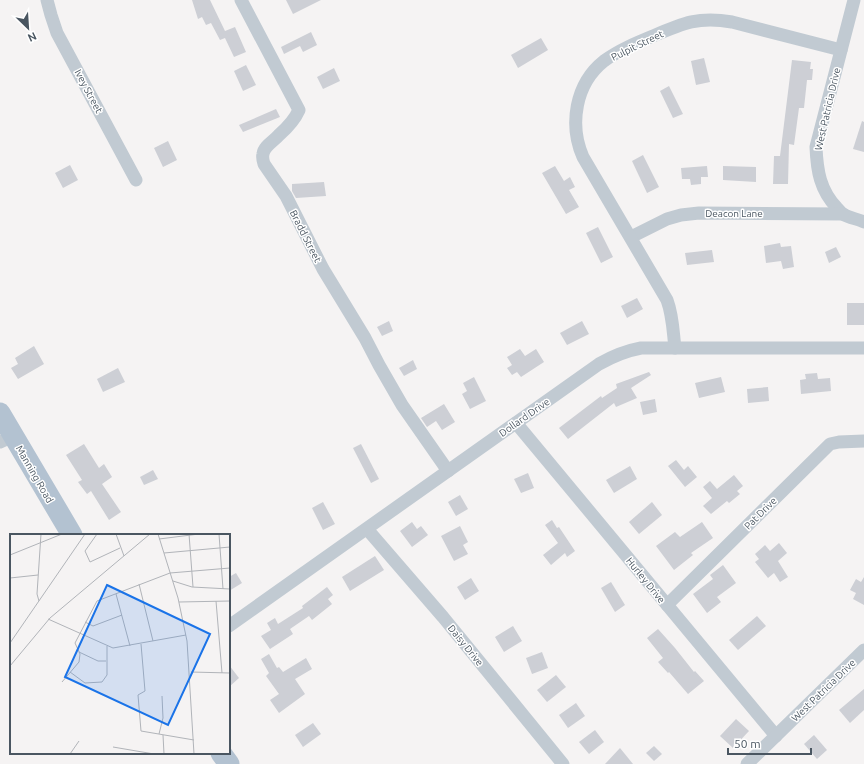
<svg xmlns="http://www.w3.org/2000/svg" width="864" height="764" font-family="Ubuntu,sans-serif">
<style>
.building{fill:#cdcfd5}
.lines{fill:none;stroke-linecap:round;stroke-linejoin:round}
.street{stroke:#c1cad2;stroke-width:13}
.primary{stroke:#b3c2d1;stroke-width:21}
.labels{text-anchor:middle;stroke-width:3;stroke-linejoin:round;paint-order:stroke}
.street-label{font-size:10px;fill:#4a5661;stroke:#fff}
.inset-road{fill:none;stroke:#b1b4b9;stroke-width:1}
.view{fill:#1a73e8;fill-opacity:0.15;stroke:#1a73e8;stroke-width:2}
.inset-edge{fill:none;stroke:#4a5661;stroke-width:2}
</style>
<rect width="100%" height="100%" fill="#f5f3f3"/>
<g class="building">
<polygon points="192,0 210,0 225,31 235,27 246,52 234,57 225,38 220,40 211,23 206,25 202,17 198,19"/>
<polygon points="286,0 321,0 293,14"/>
<polygon points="311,32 317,45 303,52 300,46 284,54 281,47"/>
<polygon points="541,38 548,50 518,68 511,55"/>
<polygon points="704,58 710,82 696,85 691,61"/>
<polygon points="792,60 811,62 810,69 813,69 812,80 807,80 804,108 799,108 794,145 789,144 788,184 773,184 774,156 780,156"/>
<polygon points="246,65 256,85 243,91 234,71"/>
<polygon points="334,68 340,81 323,89 317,77"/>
<polygon points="669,86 683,114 673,118 660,91"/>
<polygon points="276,109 280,117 243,132 239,125"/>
<polygon points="862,121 864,122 864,152 853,149"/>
<polygon points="168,141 177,160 163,167 154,148"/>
<polygon points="643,155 659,187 647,193 632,161"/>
<polygon points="70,165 78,180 63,188 55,173"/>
<polygon points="555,166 564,181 570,177 575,187 569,190 579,207 566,214 542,173"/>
<polygon points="707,166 708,177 701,177 701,184 691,185 690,179 682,179 681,168"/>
<polygon points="723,166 756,167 756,182 723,180"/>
<polygon points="324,182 326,196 296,198 292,191 292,184"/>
<polygon points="598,227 613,257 601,263 586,233"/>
<polygon points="780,243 781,247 791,246 794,267 783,269 781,261 766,263 764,246"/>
<polygon points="836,247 841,257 829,263 825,252"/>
<polygon points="712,250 714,262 687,265 685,253"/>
<polygon points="637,298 643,309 627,318 621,306"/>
<rect x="847" y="303" width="17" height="22"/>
<polygon points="389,321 393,331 382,336 377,327"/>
<polygon points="582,321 589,334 567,345 560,333"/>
<polygon points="34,346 44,364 18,379 11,368 18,364 15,358"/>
<polygon points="520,349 525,356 536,349 544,362 521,377 517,372 512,375 507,368 512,365 507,357"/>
<polygon points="413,360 417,369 404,376 399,368"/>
<polygon points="118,368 125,382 103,392 97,379"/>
<polygon points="649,372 651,375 631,388 637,398 616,407 614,403 568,439 559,428 601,396 602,398 617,388 616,384"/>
<polygon points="817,373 818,379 830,378 831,391 801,394 800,380 806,379 805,374"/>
<polygon points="474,377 486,401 470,409 462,394 467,391 463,383"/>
<polygon points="721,377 725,392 699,398 695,383"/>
<polygon points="768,387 769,401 748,403 747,389"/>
<polygon points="655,399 657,412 643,415 640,402"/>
<polygon points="444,404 455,422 442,430 436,421 427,427 421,418"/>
<polygon points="84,444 99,468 104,464 112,477 102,484 121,512 109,520 91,491 87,494 78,482 82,480 66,455"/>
<polygon points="361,444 379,479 371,483 353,448"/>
<polygon points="676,460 684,470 688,466 697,477 685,487 668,466"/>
<polygon points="630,466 637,479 614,493 606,480"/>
<polygon points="153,470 158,479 144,485 140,477"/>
<polygon points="528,473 534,488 521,493 514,479"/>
<polygon points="734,475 743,486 737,491 740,494 729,503 727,501 711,514 703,506 712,498 703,487 710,481 717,489"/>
<polygon points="460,495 468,509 456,516 448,502"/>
<polygon points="323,502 335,524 323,530 312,508"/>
<polygon points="652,502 662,515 639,534 629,522"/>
<polygon points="552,520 557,528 559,527 575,551 567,557 565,553 551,565 543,555 558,543 545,525"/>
<polygon points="412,522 417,529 421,526 428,535 412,547 400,531"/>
<polygon points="702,522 713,538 691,553 693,555 674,570 656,546 675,532 680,537"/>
<polygon points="460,526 468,542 463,545 468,554 454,561 441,536"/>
<polygon points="779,543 787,553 778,561 788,577 780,582 774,573 768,578 755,562 759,559 755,554 765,545 770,551"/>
<polygon points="375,556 384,570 350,591 342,577"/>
<polygon points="723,565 736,583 717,597 721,602 707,613 693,594 713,579 710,575"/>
<polygon points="236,573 242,583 229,591 229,577"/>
<polygon points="864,577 864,605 853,599 856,593 850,590 856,579 861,582"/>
<polygon points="471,578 479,591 465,600 457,587"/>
<polygon points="611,582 625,605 615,612 601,588"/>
<polygon points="327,587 333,595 328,599 332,604 312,620 309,616 290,629 293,634 270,649 261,636 271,630 267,623 275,618 278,624 303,608 302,606"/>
<polygon points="757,616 766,626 738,650 729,640"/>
<polygon points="513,626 522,641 504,652 495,637"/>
<polygon points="658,629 675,648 694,672 695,671 704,681 688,694 669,672 668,673 658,662 663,658 647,638"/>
<polygon points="542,652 548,668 532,674 526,658"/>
<polygon points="269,654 277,668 279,667 283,672 306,658 312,669 295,679 305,694 279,713 270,700 279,694 266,676 269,673 261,659"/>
<polygon points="229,665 239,678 229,687"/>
<polygon points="556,675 566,687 547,702 537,690"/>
<polygon points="864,689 864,710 850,723 839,710"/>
<polygon points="576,703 585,716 568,728 559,715"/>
<polygon points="736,719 749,731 733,748 720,736"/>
<polygon points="313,723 321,734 303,747 295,735"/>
<polygon points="595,730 604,742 589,754 579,742"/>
<polygon points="814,735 827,750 817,759 804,744"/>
<polygon points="654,746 662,754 654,761 646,753"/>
<polygon points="620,748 633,764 605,764"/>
</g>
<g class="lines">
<g class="street">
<polyline points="47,0 51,15 57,33 136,180"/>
<path d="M241 0 299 110C295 119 287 128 279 135 274 141 264 146 263 154 262 158 263 161 264 164L286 196 323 269 365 338 379 365 402 405 448 471"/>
<path d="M854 0 816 147C817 171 820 190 837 208 839 210 841 213 843 214 849 218 858 219 864 222"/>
<polyline points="631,237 667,219 681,215 699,213 843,214"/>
<path d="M675 348C673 332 673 316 667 300L583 157C569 125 575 84 604 61 619 50 636 43 653 36 683 23 699 16 732 22L841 50"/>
<polyline points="516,423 776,736"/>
<polyline points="0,442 13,436"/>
<polyline points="367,529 443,617 563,764"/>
<polyline points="667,605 830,444 839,442 864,441"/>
<path d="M229 626 599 364C613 356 625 351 641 348H864"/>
<polyline points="747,764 864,650"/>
</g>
<g class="primary">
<polyline points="0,413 72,535"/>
<polyline points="221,753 229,764"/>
</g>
</g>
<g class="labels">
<g class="street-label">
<text transform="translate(637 45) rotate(-26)" y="4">Pulpit Street</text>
<text transform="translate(89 91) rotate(62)" y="4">Ivey Street</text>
<text transform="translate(827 109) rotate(-77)" y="4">West Patricia Drive</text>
<text x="734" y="217">Deacon Lane</text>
<text transform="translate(306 236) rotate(63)" y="4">Bradd Street</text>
<text transform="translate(524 417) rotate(-35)" y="4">Dollard Drive</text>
<text transform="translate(35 474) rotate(60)" y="4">Manning Road</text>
<text transform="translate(760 513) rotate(-45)" y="4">Pat Drive</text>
<text transform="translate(646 580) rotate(51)" y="4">Hurley Drive</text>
<text transform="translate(466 645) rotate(51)" y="4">Daisy Drive</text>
<text transform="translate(823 690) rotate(-44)" y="4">West Patricia Drive</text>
</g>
</g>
<g transform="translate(10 534)">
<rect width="220" height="220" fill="#f5f3f3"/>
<path class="inset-road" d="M87 0 75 17 80 28 110 14M106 0 114 22M148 0 168 64 177 107 184 220M179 0 183 53M209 0 213 55M149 5 189 0M154 19 220 13M0 21 52 0M0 44 28 41M163 47 182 53 220 55M129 50 143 107M106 60 120 112M29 67 27 60 31 0M206 67 212 139M169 68 220 67M38 85 103 114 176 101M75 88 83 92 112 81M0 109 75 0M131 110 135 157 128 161 131 197 184 206M69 118 88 127H96M0 132 40 84 140 0M60 138 75 149 92 148 97 141V112M181 138 220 139M52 148 69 128 70 120 65 109 87 67 160 39 220 34M149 200 153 184 152 162M153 201 154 220M103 213 144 220M60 220 69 207"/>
<path class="view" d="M97 51 200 100 158 191 55 143Z"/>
<rect width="220" height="220" class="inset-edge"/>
</g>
<g transform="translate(28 28) rotate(155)" stroke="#ffffff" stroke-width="3" paint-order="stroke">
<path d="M0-3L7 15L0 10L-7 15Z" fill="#4a5661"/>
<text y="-6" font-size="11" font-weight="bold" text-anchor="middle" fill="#4a5661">N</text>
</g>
<path d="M728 748v6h83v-6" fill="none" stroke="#4a5661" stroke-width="2"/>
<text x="734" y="748" font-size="12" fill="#4a5661" stroke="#ffffff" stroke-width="3" paint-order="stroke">50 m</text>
</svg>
